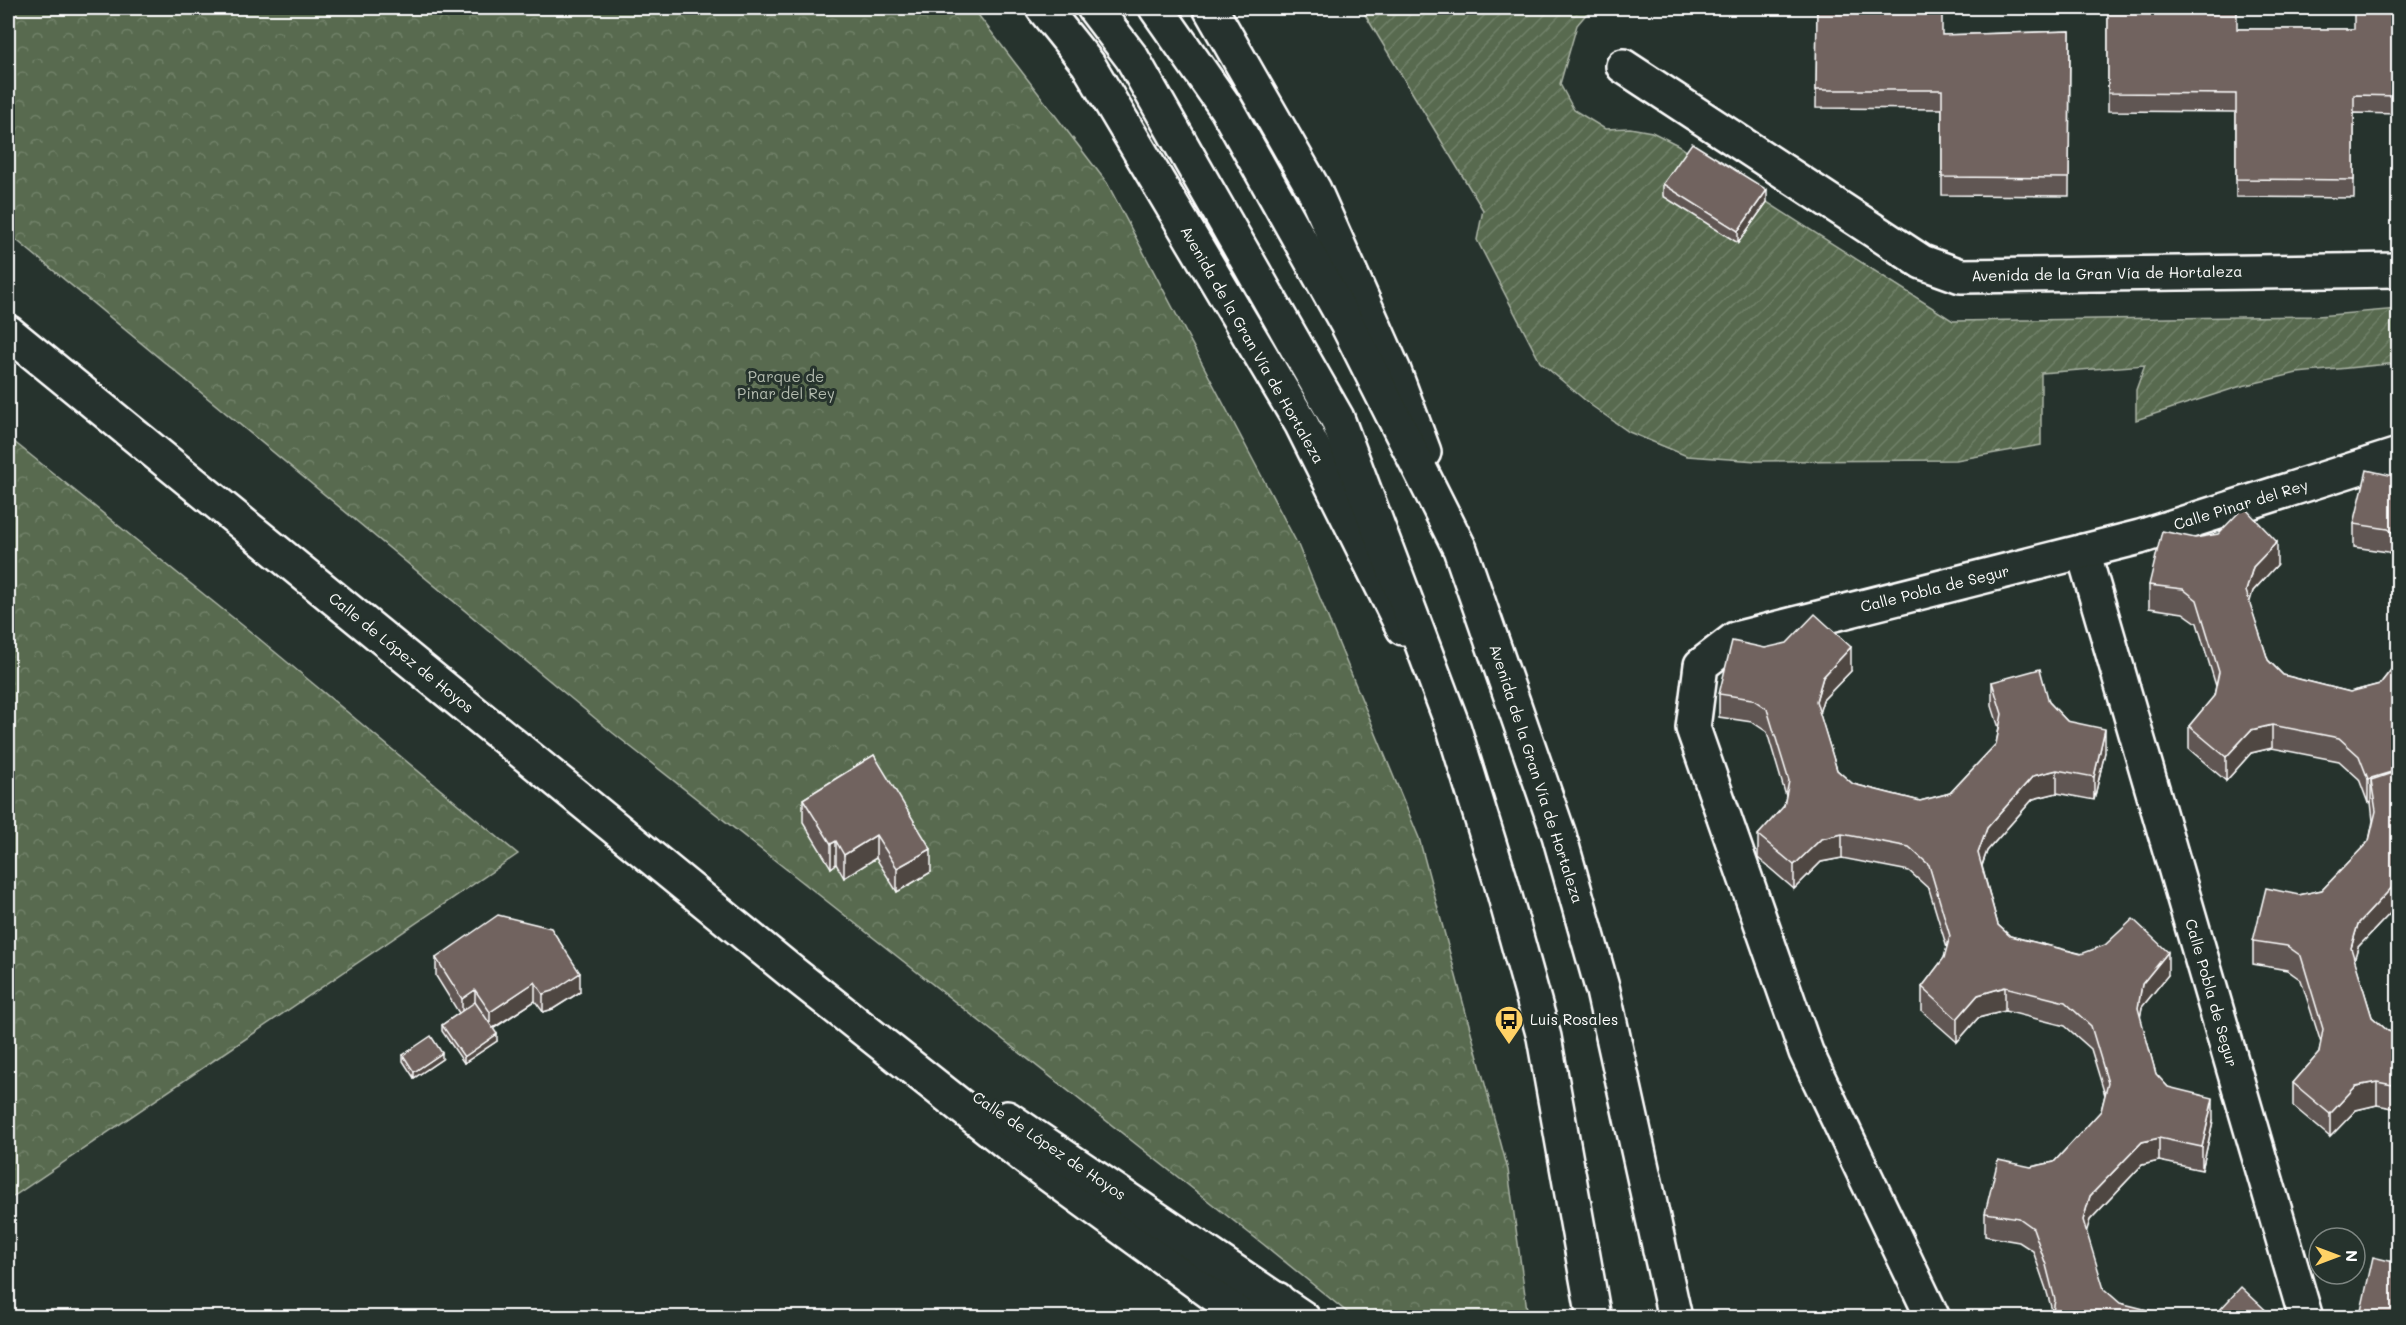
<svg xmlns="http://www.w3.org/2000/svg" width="2406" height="1325" font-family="Mali,sans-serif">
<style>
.forest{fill:url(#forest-crowns);stroke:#acb5a7;stroke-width:1.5}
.garden{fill:url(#garden-furrows);stroke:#acb5a7;stroke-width:1.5}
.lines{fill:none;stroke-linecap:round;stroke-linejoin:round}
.minor-casing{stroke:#fff;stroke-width:38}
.tertiary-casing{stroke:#fff;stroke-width:38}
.secondary-casing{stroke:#fff;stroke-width:38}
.minor{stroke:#26332d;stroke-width:33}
.tertiary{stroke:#26332d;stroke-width:33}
.secondary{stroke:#26332d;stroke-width:33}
.wall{fill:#615652;stroke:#fff;stroke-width:1.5}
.shaded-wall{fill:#4f4642;stroke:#fff;stroke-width:1.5}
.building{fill:#71645f;stroke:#fff;stroke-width:1.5}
.labels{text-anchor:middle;stroke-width:6;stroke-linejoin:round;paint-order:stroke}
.street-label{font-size:15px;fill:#fff;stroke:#26332d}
.park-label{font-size:15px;fill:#b4bcb0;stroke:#26332d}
.poi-label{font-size:15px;fill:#fff;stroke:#26332d;text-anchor:start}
</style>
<defs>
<pattern id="forest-crowns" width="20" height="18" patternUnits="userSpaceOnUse" patternTransform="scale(1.5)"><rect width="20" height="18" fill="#586b4f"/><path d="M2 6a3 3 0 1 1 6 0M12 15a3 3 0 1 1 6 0" fill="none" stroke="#718169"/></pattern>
<pattern id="garden-furrows" width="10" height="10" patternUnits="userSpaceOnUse" patternTransform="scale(1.5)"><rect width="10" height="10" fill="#586b4f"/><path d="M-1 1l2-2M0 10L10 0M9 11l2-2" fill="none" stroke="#718169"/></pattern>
</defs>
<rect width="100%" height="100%" fill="#26332d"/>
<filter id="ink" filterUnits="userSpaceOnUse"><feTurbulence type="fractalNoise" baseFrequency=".0167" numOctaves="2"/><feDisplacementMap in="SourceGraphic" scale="12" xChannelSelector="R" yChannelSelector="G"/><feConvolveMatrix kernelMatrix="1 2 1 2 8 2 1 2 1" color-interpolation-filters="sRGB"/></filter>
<g filter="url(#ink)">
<g class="forest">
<polygon points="8,8 973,8 1107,183 1298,545 1419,838 1508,1170 1528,1317 1353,1317 1263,1244 613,733 8,233"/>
<polygon points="8,437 257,637 518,854 8,1200"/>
</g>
<polygon class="garden" points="1361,8 1587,8 1588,12 1577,25 1560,84 1574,110 1605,129 1630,128 1652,132 1678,145 1692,155 1738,243 1767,202 1953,321 2318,316 2398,309 2398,363 2297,373 2238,387 2136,420 2136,390 2145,365 2041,373 2041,445 1956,460 1757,461 1687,456 1629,432 1592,406 1540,362 1477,240 1483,210"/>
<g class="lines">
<g class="minor-casing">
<g id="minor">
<polyline points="1043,8 1088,64 1301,423 1403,628"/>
<polyline points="1210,8 1314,190 1394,371 1424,452"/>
<polyline points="1623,66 1922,262 1961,276 2398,270"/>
<polyline points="2083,551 2306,1318"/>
<polyline points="1266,1318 1277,1299"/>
<polyline points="1933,1318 1806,1052 1693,728 1701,665 1735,639 2140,537 2398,455"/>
</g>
</g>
<g class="tertiary-casing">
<g id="tertiary">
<polyline points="8,332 794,974 1030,1161 1246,1318"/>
<polyline points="1007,1118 1303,1318"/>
</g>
</g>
<g class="secondary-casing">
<g id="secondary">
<polyline points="1094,8 1132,58 1337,418 1454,729 1501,882 1544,1037 1594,1318"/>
<polyline points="1156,8 1226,108 1347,324 1460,549 1559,835 1603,991 1675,1318"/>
</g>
</g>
<use href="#minor" class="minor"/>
<use href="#tertiary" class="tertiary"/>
<use href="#secondary" class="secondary"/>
</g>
<g class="wall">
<polygon points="1817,8 1942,35 2070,31 2069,196 1942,195 1942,109 1816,108"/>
<polygon points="2108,8 2237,29 2354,29 2398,8 2398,114 2354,113 2354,198 2236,197 2236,112 2108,111"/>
<polygon points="1663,184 1767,202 1738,243 1663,196"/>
<polygon points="2398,477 2398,560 2388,552 2354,547 2354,524"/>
<polygon points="2277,565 2253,591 2249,602 2268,660 2283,675 2350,692 2380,684 2398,661 2398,905 2358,947 2354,959 2372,1017 2388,1031 2398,1034 2398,1109 2377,1105 2356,1110 2330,1137 2293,1106 2293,1083 2319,1053 2321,1043 2301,980 2287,970 2253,964 2253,941 2299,895 2322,890 2369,841 2373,821 2371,802 2368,803 2359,779 2339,761 2272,748 2251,753 2226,781 2189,749 2189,726 2214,696 2216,686 2197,623 2183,613 2149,608 2149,585"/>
<polygon points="1765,648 1851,671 1823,700 1819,712 1837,770 1853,784 1920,801 1950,793 1996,744 1999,728 1992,706 1992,682 2049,702 2067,721 2105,752 2094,800 2057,793 2033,799 1987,851 1982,866 1998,925 2010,936 2168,975 2142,1007 2140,1017 2156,1074 2168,1087 2213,1121 2202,1170 2159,1161 2142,1165 2090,1220 2086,1231 2053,1314 2046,1289 2033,1251 2019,1242 1985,1236 1985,1213 2031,1167 2054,1162 2101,1111 2105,1095 2091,1049 2065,1026 2005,1011 1978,1018 1957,1042 1922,1011 1922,987 1944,958 1947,948 1929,889 1909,871 1842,858 1821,862 1794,889 1758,858 1758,835 1784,806 1786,796 1767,732 1752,722 1719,717 1719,694"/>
<polygon points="874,755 931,872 897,892 876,858 844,878 836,864 831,868 803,822 803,799"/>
<polygon points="436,958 580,992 553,1009 543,1012 535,1001 493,1029 497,1041 464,1063 442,1031 442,1025 459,1013 436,976"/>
<polygon points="403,1055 442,1059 414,1078 403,1061"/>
<polygon points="2398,1263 2398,1317 2361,1317 2361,1311"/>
</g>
<g class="shaded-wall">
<polygon points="1767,190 1767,202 1738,243 1738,231"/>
<polygon points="2277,542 2277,565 2253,591 2246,615 2246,591 2253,567"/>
<polygon points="1851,647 1851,671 1823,700 1816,724 1816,701 1823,677"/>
<polygon points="2272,725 2272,748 2251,753 2226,781 2226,757 2251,730"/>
<polygon points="2105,729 2105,752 2094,800 2094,777"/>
<polygon points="2057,770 2057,793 2033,799 1987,851 1978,876 1978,853 1987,828 2033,776"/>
<polygon points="2398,770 2398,793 2371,780 2371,802 2368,803 2368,779"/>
<polygon points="1842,834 1842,858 1821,862 1794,889 1794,865 1821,839"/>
<polygon points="876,835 876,858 844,878 844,855"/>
<polygon points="836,841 836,864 831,868 831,844"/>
<polygon points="931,849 931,872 897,892 897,868"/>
<polygon points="2398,881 2398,905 2358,947 2351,971 2351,948 2358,924"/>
<polygon points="2168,952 2168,975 2142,1007 2138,1031 2138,1008 2142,984"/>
<polygon points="580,973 580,992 553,1009 543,1012 543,994"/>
<polygon points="535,982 535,1001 490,1030 490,1012"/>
<polygon points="2005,987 2005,1011 1978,1018 1957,1042 1957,1019 1978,995"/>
<polygon points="475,990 475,1008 462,1017 462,999"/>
<polygon points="497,1034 497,1041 464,1063 464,1057"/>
<polygon points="442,1053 442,1059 414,1078 414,1072"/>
<polygon points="2377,1082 2377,1105 2356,1110 2330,1137 2330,1114 2356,1086"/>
<polygon points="2213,1098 2213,1121 2202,1170 2202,1147"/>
<polygon points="2159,1138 2159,1161 2142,1165 2090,1220 2083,1243 2083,1220 2090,1196 2142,1142"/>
</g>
<g class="building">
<polygon points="1817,8 1942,8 1942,35 2070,31 2069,178 1942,177 1942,90 1816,90"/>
<polygon points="2108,8 2237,8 2237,29 2354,29 2354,8 2398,8 2398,96 2354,95 2354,180 2236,179 2236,94 2108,93"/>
<polygon points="1692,143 1767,190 1738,231 1663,184"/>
<polygon points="2367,470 2398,477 2398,536 2388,529 2354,524"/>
<polygon points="2244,507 2277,542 2253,567 2246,591 2268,660 2283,675 2350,692 2380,684 2398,661 2398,770 2368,779 2359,756 2339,738 2272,725 2251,730 2226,757 2189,726 2214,696 2219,672 2197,600 2183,589 2149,585 2162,531 2195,538 2218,534"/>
<polygon points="1815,614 1851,647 1823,677 1816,701 1837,770 1853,784 1920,801 1950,793 1996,744 2002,714 1992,682 2040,669 2049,702 2067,721 2105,729 2094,777 2057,770 2033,776 1987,828 1978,853 1998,925 2010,936 2081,954 2105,945 2133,919 2168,952 2142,984 2138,1008 2156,1074 2168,1087 2213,1098 2202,1147 2159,1138 2142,1142 2090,1196 2083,1220 2104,1289 2120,1303 2176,1317 2052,1317 2055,1300 2046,1265 2033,1228 2019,1218 1985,1213 1998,1160 2031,1167 2054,1162 2101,1111 2108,1083 2091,1026 2065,1002 2005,987 1978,995 1957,1019 1922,987 1944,958 1950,936 1929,865 1909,847 1842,834 1821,839 1794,865 1758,835 1784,806 1789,781 1767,709 1752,699 1719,694 1732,641 1765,648 1787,643"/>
<polygon points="874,755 931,849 897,868 876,835 844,855 836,841 831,844 803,799"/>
<polygon points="2398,771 2398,881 2358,924 2351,948 2372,1017 2388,1031 2398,1034 2398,1086 2377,1082 2356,1086 2330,1114 2293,1083 2319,1053 2323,1029 2301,956 2287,946 2253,941 2266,888 2299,895 2322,890 2369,841 2376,811 2371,780"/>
<polygon points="498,915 551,928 580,973 553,991 543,994 535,982 490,1012 475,990 462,999 436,958"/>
<polygon points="475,1002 497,1034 464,1057 442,1025"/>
<polygon points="431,1036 442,1053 414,1072 403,1055"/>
<polygon points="2373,1257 2398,1263 2398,1317 2395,1316 2361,1311"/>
<polygon points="2241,1287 2273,1317 2198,1317 2217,1313"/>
</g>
</g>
<defs>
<g id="bus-pin" transform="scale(1.5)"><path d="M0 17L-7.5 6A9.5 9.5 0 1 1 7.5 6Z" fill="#ffd166" stroke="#26332d"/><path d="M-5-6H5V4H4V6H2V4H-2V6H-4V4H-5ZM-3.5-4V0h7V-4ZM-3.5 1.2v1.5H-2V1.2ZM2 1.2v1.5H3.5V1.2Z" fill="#111"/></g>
</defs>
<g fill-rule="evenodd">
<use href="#bus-pin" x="1509" y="1020"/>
</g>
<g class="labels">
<g class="street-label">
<text transform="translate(2107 274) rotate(-1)" y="5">Avenida de la Gran Vía de Hortaleza</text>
<text transform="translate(1252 345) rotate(60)" y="5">Avenida de la Gran Vía de Hortaleza</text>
<text transform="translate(2241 505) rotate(-17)" y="5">Calle Pinar del Rey</text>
<text transform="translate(1935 589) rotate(-14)" y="5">Calle Pobla de Segur</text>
<text transform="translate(401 653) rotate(39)" y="5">Calle de López de Hoyos</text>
<text transform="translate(1536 774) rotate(72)" y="5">Avenida de la Gran Vía de Hortaleza</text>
<text transform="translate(2211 993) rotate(74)" y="5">Calle Pobla de Segur</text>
<text transform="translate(1049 1146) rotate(34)" y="5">Calle de López de Hoyos</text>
</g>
<g class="park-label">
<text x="786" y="382">Parque de<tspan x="786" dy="17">Pinar del Rey</tspan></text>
</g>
<g class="poi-label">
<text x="1530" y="1025">Luis Rosales</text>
</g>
</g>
<rect width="2406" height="1325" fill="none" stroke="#26332d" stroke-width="30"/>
<rect x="15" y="15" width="2376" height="1295" fill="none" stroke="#fff" stroke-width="2" filter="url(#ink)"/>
<g transform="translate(2337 1256) rotate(90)"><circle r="28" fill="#26332d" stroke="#7d8581" stroke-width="1.5"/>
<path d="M0-4.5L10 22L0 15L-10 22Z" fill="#ffd166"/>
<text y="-9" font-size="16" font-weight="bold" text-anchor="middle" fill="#ffffff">N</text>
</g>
</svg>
